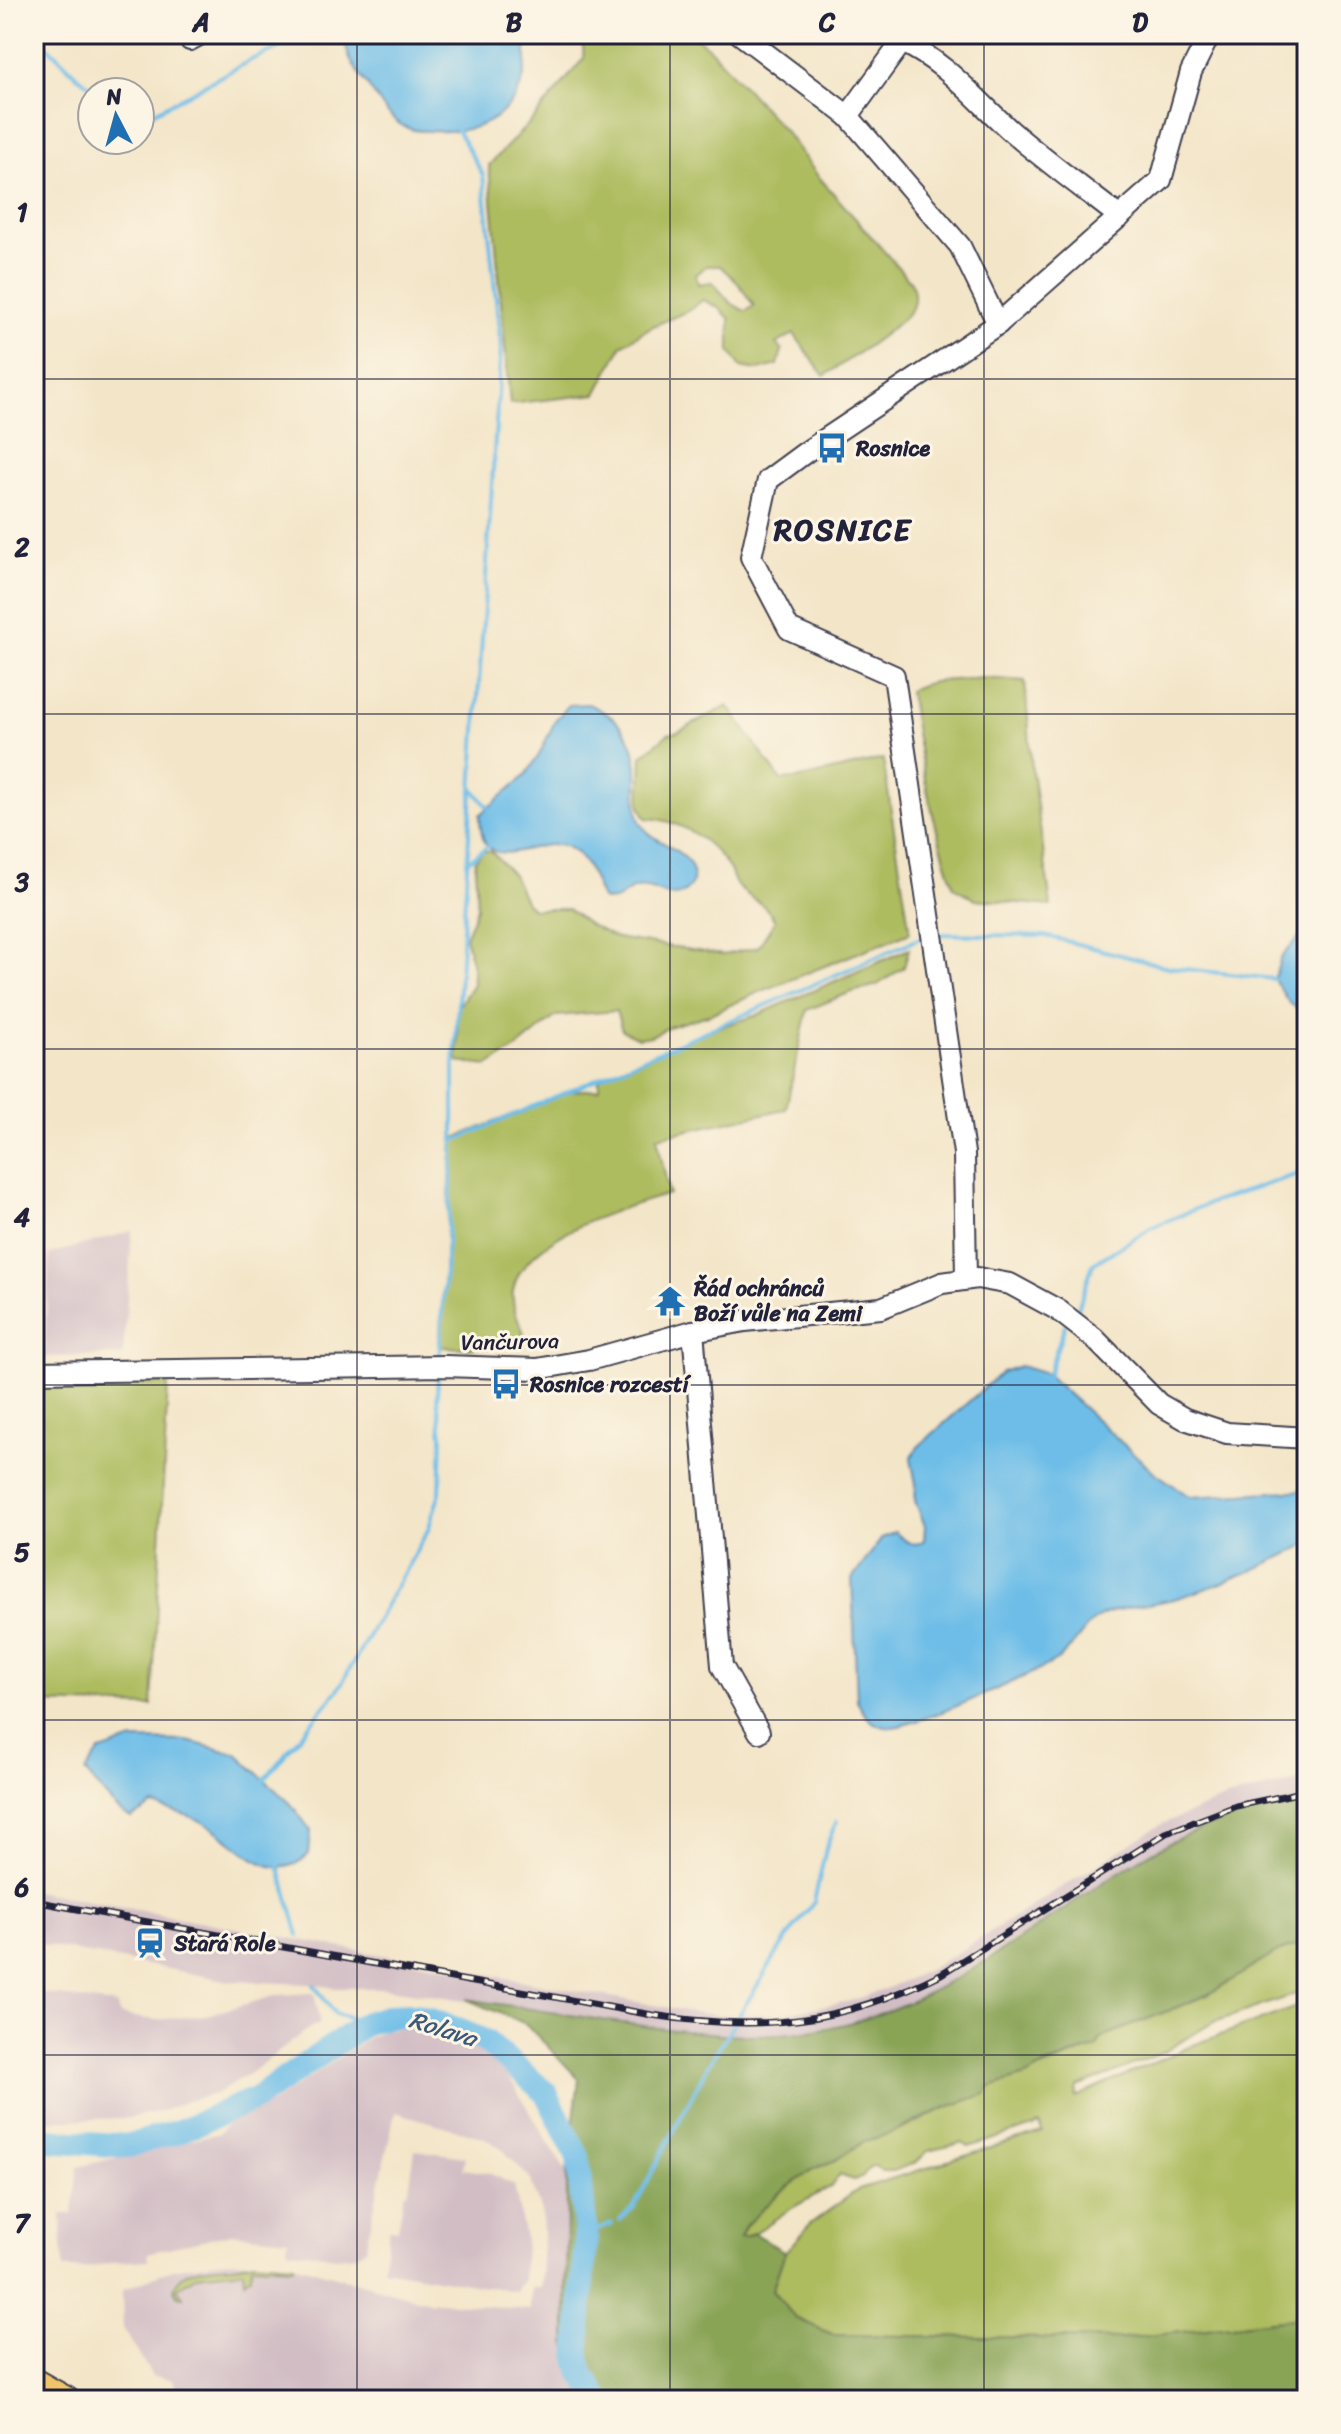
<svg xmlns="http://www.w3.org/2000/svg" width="1341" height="2434" font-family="Sriracha,sans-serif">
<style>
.built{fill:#f7cfd0}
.industrial{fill:#d2bdc5}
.green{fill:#adbc5f;stroke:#686f4d;stroke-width:2;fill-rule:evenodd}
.forest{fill:#8aa456;stroke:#566348;stroke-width:2}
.water{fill:#6dbde8;stroke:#487092;stroke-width:2}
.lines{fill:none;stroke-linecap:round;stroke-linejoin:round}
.stream{stroke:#6dbde8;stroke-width:4}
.river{stroke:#6dbde8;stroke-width:24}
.minor-casing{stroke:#413f50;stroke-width:24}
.major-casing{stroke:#413f50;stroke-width:30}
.minor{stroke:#fff;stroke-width:20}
.major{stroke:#f0c469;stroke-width:26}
.rail-casing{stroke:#22223b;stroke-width:7}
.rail{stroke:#fcf5e5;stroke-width:4;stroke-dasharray:12;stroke-linecap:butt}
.grid{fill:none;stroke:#22223b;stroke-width:2;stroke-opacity:0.55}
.labels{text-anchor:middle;stroke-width:6;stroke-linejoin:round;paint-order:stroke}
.poi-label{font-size:22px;font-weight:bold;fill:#22223b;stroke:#fcf5e5;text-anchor:start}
.street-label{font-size:22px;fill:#22223b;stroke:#fcf5e5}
.water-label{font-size:24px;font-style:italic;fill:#3c5878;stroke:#fcf5e5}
.district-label{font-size:30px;font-weight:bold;letter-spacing:2px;fill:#22223b;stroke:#fcf5e5}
.neatline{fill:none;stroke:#22223b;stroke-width:3}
.grid-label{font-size:26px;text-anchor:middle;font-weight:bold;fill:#22223b}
</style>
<rect width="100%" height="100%" fill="#fcf5e5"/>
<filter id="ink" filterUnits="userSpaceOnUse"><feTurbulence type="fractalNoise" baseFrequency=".0125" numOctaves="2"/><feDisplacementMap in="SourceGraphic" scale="16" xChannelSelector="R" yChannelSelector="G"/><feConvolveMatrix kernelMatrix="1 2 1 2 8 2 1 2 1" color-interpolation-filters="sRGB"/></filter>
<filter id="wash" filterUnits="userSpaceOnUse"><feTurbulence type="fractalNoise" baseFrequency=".006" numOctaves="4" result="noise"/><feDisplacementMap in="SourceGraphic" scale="32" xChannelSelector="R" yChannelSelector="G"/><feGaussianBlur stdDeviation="1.8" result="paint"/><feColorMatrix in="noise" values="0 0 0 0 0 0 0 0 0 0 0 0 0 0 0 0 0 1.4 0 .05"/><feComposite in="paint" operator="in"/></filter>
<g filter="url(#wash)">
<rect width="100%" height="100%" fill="#f3e5c8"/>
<polygon class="built" points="34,1254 50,1254 40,1357 34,1357"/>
<g class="industrial">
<polygon points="132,1231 123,1355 44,1357 50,1254"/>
<polygon points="1307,1779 1307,1800 1263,1809 1142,1859 936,1989 893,2008 856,2021 782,2034 714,2036 382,1988 336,1988 309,1984 230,1981 34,1943 34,1891 686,2011 716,2015 780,2014 850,2001 886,1989 926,1971 965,1948 1162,1824 1227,1798"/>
<polygon points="34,1992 116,2005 120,2015 155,2020 207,2015 278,1995 314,1993 320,2024 311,2027 256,2069 216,2094 187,2101 165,2110 129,2118 34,2121"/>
<polygon points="419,2026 465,2042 485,2054 505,2071 567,2173 566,2343 592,2400 181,2400 172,2379 152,2376 123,2328 122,2290 173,2269 229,2260 286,2262 432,2303 433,2301 530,2310 531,2288 541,2288 543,2234 542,2215 531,2180 503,2150 485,2138 395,2112 365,2249 355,2255 336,2257 287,2249 288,2239 231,2233 148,2253 149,2260 115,2262 83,2269 63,2269 61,2214 73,2214 78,2167 219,2133 232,2118 271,2104 365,2040 384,2030"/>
<polygon points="415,2150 465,2157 463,2169 489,2173 514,2185 525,2238 523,2280 515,2291 383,2269 389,2228 398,2229 404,2194 409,2189"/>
</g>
<g class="green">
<path d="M582 34H692L711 50 787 134 818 176 911 282C914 290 916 299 912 308 904 324 842 364 824 376L794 334 776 344 782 350 778 365 758 370 741 367 730 351V319L719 308 703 300 688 311 651 327 622 345 596 394 510 404 489 165 537 115 584 58ZM706 266H720L738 283 754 306 745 311 731 303 712 282 698 284 696 275Z"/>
<path d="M983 678 1025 681 1032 770 1051 906 975 899 954 887C932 823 920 759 909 691 932 677 956 681 983 678Z"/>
<path d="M728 706 781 780 797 779 883 759 910 932 757 993 708 1015 671 1026 651 1036 638 1038 622 1030 616 1011 556 1016 517 1048 488 1066 458 1062V1007L473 984 472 963 465 937 477 908 475 860 483 851H491L513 875 526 903 533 909H568L588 924 616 938 723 955 758 947 775 921C765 901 753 902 738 887 734 883 733 876 730 870 712 841 680 819 646 818L640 806 642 756 668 734 678 732Z"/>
<path d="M909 949 904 967 877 985 849 993 807 1010 786 1109 657 1137 669 1194C624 1207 522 1236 513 1291 511 1304 518 1321 524 1333 512 1354 462 1347 439 1347L453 1139 570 1091 599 1089V1079L622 1067 713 1029 755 1016Z"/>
<polygon points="168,1383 152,1706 34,1703 34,1385"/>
<polygon points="1307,1942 1307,1990 1212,2023 1164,2052 1078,2087 1076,2097 1196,2044 1307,2003 1307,2317 1123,2339 834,2335 795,2318 772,2290 785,2252 810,2224 859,2189 1042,2132 1040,2124 969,2147 962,2143 928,2151 917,2162 893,2171 883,2171 875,2165 868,2168 863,2176 854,2180 839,2175 832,2186 790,2209 761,2229 745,2237 740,2237 746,2225 778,2194 813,2169 834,2161 863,2142 905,2128 947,2107 986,2094 990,2087 1097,2047 1100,2040 1110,2034 1207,1995 1279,1951"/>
<path d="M253 2261 293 2264V2267L252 2265 251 2276 244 2281 243 2270 197 2275 177 2288 183 2297 178 2296 174 2289C181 2259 230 2270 253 2261Z"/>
</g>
<path class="forest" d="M1307 1800V1942L1279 1951 1207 1995 1110 2034 1100 2040 1097 2047 1045 2065 1026 2076 990 2087 986 2094 947 2107 894 2132 863 2142 834 2161 813 2169 778 2194 746 2225 740 2237H745L753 2233 785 2252 772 2290 795 2318 834 2335 1123 2339 1307 2317V2400H583L566 2343 567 2173 579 2079 526 2024 466 1999C515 2007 565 2014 615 2022 714 2036 798 2047 895 2008 994 1968 1075 1893 1169 1843 1212 1821 1260 1810 1307 1800Z"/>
<g class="water">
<path d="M346 34H524C535 94 500 134 438 131 429 131 416 132 408 128 390 122 377 98 366 83 354 67 344 55 346 34Z"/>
<path d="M588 704C623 718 639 743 637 781 637 794 635 808 639 819 649 847 698 847 693 882 675 912 657 883 636 888 622 891 621 905 602 899 594 882 587 857 569 848 537 832 480 886 480 815L526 775 539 755 556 719 569 705Z"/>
<polygon points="1307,928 1307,1016 1289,1003 1274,979 1281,958"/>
<path d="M1020 1366 1046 1374 1153 1471 1190 1497 1307 1490V1544C1265 1566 1222 1585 1177 1598 1156 1604 1117 1607 1099 1617 1083 1626 1075 1648 1057 1660 1033 1674 908 1731 886 1727 871 1725 862 1712 857 1700L852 1579 882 1538 895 1532C904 1540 914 1549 924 1540L925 1526 915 1501 916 1484 911 1458 918 1447 1002 1372Z"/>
<path d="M133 1740 187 1741 237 1754 291 1804 311 1831 309 1854C270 1892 237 1839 201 1821 186 1814 169 1810 153 1805L131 1818C114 1810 99 1787 85 1772L100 1751Z"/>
</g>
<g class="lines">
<g class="stream">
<polyline points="35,34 77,76 99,92"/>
<polyline points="140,111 149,115 253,59 283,46 285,34"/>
<polyline points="474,790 491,811"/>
<polyline points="467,862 491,844"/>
<polyline points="937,934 1046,936 1168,967 1274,979"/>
<polyline points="454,1141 925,936"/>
<polyline points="1076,1314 1093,1264 1152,1227 1205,1205 1307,1171"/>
<polyline points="439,1361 454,1141 454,1066 501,347 483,175 456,128"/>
<polyline points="1047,1377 1065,1325"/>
<polyline points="264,1780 338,1690 428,1530 440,1492 442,1436 437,1398 438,1374"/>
<polyline points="278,1863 299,1935"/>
<polyline points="314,1985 335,2014 366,2023"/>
<polyline points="620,2220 634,2207 707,2067 786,1939 814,1902 827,1844 837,1821"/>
<polyline points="586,2235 612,2224"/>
</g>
<polyline class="river" points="34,2139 128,2146 179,2131 257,2098 366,2023 390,2016 413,2015 444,2024 485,2041 546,2093 578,2157 586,2235 578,2357 582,2374 600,2400"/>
</g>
</g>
<g filter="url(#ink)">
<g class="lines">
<g class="minor-casing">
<g id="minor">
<polyline points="740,34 848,116 960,246 998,324"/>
<polyline points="190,40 201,34"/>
<path d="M902 42C946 62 977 101 1012 132 1047 162 1084 189 1120 217"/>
<polyline points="848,116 902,42 896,34"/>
<polyline points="966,1278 964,1153 894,676 789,629 751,557 768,480 806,452 998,324 1161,180 1191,72 1210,34"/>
<polyline points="693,1331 722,1666 759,1732"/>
<polyline points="34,1372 445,1366 537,1369 589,1360 693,1331 745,1321 881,1308 942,1283 977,1278 1010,1284 1058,1310 1094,1338 1159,1404 1185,1419 1227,1433 1307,1438"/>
</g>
</g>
<g class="major-casing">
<polyline id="major" points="34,2382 66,2400"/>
</g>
<use href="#minor" class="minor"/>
<use href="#major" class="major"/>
<g class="rail-casing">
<path id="rail" d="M34 1901 652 2015C763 2032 840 2024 941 1974L1166 1833 1236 1806 1307 1791"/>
</g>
<use href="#rail" class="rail"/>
</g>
</g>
<path class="grid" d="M357 34V2400M670 34V2400M984 34V2400M34 379H1307M34 714H1307M34 1049H1307M34 1385H1307M34 1720H1307M34 2055H1307"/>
<defs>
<g id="bus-bare" transform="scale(2.4)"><path d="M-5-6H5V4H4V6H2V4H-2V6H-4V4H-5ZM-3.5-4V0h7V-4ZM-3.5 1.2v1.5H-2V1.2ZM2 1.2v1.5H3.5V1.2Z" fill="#1f6fb2" stroke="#fcf5e5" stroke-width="2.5" paint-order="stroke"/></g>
<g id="temple-bare" transform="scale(2.4)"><path d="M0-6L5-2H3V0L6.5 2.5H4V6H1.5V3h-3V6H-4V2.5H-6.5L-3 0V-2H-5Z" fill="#1f6fb2" stroke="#fcf5e5" stroke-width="2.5" paint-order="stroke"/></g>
<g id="station-bare" transform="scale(2.4)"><path d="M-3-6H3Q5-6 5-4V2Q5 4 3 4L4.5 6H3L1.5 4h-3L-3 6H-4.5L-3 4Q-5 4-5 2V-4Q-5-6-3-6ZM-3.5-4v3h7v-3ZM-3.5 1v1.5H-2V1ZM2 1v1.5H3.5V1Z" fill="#1f6fb2" stroke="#fcf5e5" stroke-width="2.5" paint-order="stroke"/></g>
</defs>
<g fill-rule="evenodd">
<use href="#bus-bare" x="832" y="448"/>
<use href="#temple-bare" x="670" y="1301"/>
<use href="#bus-bare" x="506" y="1384"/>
<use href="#station-bare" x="150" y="1943"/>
</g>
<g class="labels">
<g class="poi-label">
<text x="856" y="456">Rosnice</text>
<text x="694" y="1296">Řád ochránců<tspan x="694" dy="25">Boží vůle na Zemi</tspan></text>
<text x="530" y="1392">Rosnice rozcestí</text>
<text x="174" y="1951">Stará Role</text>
</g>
<g class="street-label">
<text transform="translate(510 1341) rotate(-1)" y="8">Vančurova</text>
</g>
<g class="water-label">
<text transform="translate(443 2029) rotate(17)" y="8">Rolava</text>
</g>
<g class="district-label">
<text x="843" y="540">ROSNICE</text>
</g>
</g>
<rect width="1341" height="2434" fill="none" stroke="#fcf5e5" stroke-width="88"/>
<g transform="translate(116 116) rotate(354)"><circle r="38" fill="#fcf5e5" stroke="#a5a1a1" stroke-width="2"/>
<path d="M0-6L14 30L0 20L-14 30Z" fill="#1f6fb2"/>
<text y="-12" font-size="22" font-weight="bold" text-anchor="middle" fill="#22223b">N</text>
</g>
<rect x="44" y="44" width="1253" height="2346" class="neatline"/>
<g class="grid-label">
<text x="201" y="31">A</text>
<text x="514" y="31">B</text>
<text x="827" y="31">C</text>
<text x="1140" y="31">D</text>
<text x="22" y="221">1</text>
<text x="22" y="556">2</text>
<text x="22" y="891">3</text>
<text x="22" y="1226">4</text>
<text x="22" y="1561">5</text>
<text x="22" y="1896">6</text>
<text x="22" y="2232">7</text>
</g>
</svg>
